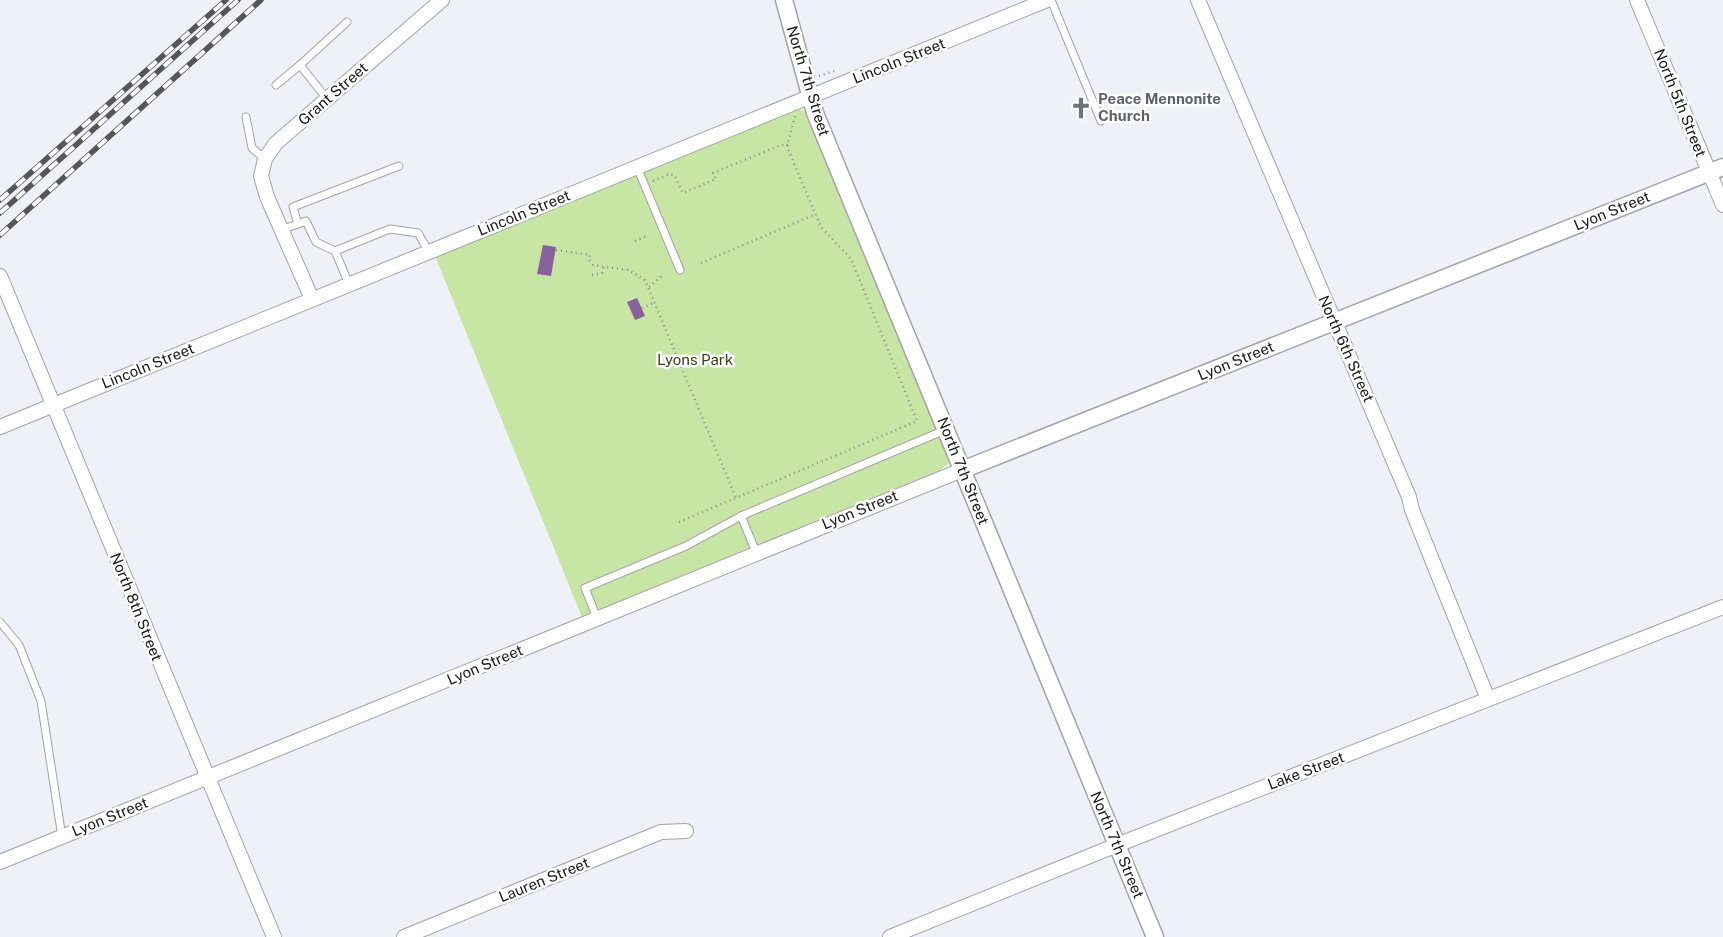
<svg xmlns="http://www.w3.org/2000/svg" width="1723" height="937" font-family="'Public Sans',sans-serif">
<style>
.green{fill:#c7e5a3}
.building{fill:#87629e}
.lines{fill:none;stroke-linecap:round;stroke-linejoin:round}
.service-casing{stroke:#a2a4a9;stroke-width:9}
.minor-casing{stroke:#a2a4a9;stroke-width:16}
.tertiary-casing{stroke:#a2a4a9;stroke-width:19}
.path{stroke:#8c8e92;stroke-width:2.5;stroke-dasharray:1 4;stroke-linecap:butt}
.service{stroke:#fff;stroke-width:7}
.minor{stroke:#fff;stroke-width:14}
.tertiary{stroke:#fff;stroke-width:16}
.rail-casing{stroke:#545659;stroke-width:5.5}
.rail{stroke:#fff;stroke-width:4;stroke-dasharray:11;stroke-linecap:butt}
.labels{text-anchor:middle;stroke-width:5;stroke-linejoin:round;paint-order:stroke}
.street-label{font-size:15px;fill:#161719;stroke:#fff}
.worship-label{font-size:15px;font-weight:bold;fill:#5b616d;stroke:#fff;text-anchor:start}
.park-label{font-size:15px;fill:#324514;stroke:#fff}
</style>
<rect width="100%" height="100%" fill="#eef1f7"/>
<polygon class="green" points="799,109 808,113 950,460 948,464 939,471 582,617 435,256 786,113"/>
<g class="building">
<polygon points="543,245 556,247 551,276 537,274"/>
<polygon points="637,298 645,316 635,320 627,302"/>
</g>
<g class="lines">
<g class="service-casing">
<g id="service">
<polyline points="1051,0 1101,121"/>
<polyline points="300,65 347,22"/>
<polyline points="276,85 300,65 327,99"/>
<polyline points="246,117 252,148 265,159"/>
<polyline points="637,167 680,270"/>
<polyline points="298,224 293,207 399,166"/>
<polyline points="281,230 306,221 316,242 335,251"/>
<polyline points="349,284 335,251 390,229 418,233 429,252"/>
<polyline points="741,516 756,552"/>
<polyline points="597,618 585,588 686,546 741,516 945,430"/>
<polyline points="0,622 19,645 41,701 62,837"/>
</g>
</g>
<g class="minor-casing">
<g id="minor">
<polyline points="1198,0 1409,497 1412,510 1488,699"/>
<polyline points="1637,0 1723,205"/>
<polyline points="0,276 274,937"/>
<polyline points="312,299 267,197 261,176 265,159 276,143 442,0"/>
<polyline points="0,427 1047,0"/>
<polyline points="0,862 962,470"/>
<polyline points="404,937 661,832 686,831"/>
<polyline points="890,937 1117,845 1723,607"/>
</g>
</g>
<g class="tertiary-casing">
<g id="tertiary">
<polyline points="784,0 815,113 1155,937"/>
<polyline points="962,470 1723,167"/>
</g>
</g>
<g class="path">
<polyline points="819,76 837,70"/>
<polyline points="653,181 669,174 674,175 683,193 716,179 713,173 781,145 788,145"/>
<polyline points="635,241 647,236"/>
<polyline points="556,250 590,255 589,260 593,265 628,270 645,280 736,498"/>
<polyline points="701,263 816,214"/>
<polyline points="592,275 602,273 604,266"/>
<polyline points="649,287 663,275"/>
<polyline points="642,308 655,302"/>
<polyline points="679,522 917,421 851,259 821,227 787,147 795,116"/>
</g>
<use href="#service" class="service"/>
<use href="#minor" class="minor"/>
<use href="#tertiary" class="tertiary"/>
<g class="rail-casing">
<g id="rail">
<polyline points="0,200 226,0"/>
<polyline points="0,213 238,0"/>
<polyline points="0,235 261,0"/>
</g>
</g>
<use href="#rail" class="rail"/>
</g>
<defs>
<g id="church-bare" transform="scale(1.725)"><path d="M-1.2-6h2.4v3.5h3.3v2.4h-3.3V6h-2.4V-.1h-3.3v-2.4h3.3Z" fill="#6b7280" stroke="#fff" stroke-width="2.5" paint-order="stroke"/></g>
</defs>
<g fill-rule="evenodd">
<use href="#church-bare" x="1081" y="108"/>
</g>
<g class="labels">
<g class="street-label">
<text transform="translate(899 61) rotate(-22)" y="5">Lincoln Street</text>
<text transform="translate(808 81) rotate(73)" y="5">North 7th Street</text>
<text transform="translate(333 94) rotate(-41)" y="5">Grant Street</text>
<text transform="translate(1680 103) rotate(68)" y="5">North 5th Street</text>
<text transform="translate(1612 211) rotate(-22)" y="5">Lyon Street</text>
<text transform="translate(524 213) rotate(-22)" y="5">Lincoln Street</text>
<text transform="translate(1346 349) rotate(66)" y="5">North 6th Street</text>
<text transform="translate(1236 361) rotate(-22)" y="5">Lyon Street</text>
<text transform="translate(148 366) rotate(-22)" y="5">Lincoln Street</text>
<text transform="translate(963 471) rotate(68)" y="5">North 7th Street</text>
<text transform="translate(860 510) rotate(-22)" y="5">Lyon Street</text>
<text transform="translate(136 607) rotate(68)" y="5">North 8th Street</text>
<text transform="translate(485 665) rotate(-23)" y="5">Lyon Street</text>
<text transform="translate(1306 771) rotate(-21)" y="5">Lake Street</text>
<text transform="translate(110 817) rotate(-22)" y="5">Lyon Street</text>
<text transform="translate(1117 845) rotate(67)" y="5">North 7th Street</text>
<text transform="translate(544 880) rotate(-22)" y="5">Lauren Street</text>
</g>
<g class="worship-label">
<text x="1098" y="104">Peace Mennonite<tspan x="1098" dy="17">Church</tspan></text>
</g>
<g class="park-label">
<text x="695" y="365">Lyons Park</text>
</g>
</g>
</svg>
